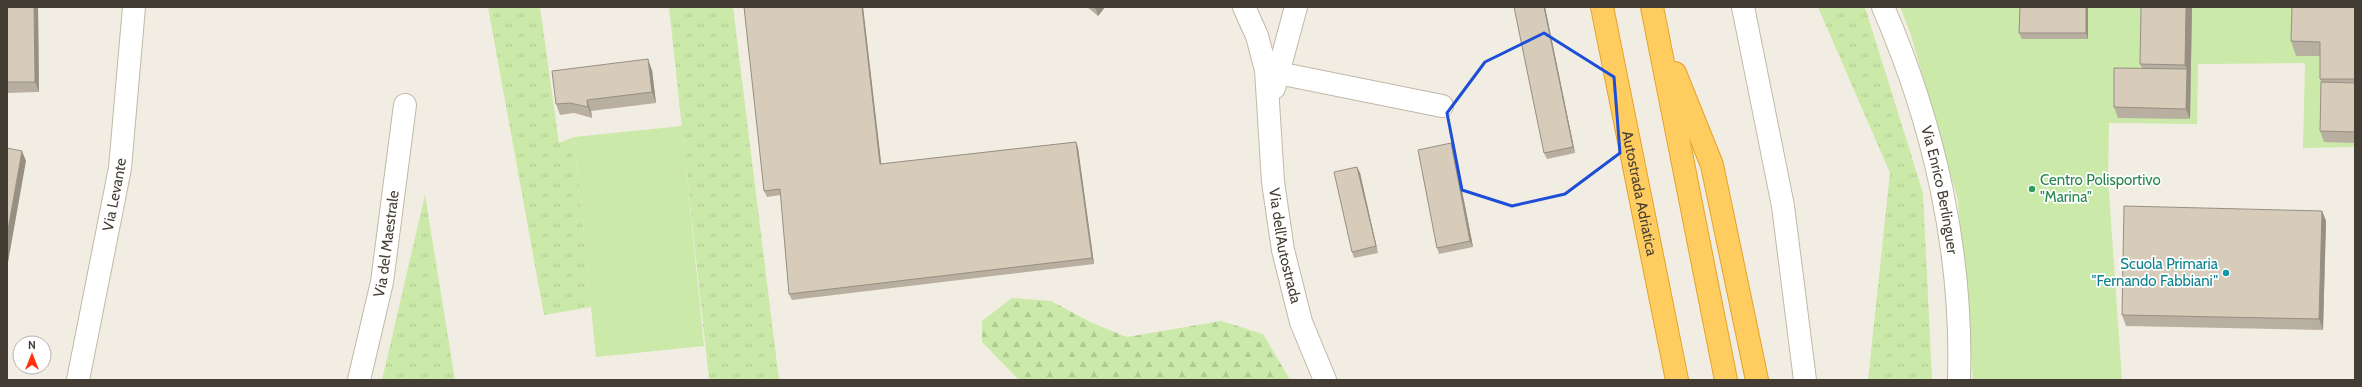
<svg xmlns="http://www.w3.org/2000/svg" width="2362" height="387" font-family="Cabin,sans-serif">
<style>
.grass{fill:url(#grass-tufts)}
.forest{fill:url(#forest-firs)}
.pitch{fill:#cbe9a8}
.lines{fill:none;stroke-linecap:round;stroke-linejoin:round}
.minor-casing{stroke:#c1b8a8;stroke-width:24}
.highway-casing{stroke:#e4a22b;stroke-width:24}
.minor{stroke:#fff;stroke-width:22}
.highway{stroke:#ffcc60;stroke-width:22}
.wall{fill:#b9afa0}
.shaded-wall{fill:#968f82}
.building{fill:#d7ccba;stroke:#968f82}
.marked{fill:none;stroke:#1d4ed8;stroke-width:3;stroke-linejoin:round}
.leisure-dot{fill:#2e9e5b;stroke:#fff;stroke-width:1.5}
.culture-dot{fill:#0f9aa8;stroke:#fff;stroke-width:1.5}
.labels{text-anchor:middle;stroke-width:3.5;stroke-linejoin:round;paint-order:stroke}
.leisure-label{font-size:15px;fill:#27864d;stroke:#fff;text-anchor:start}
.street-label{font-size:15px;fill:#443d33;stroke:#fff}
.culture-label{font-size:15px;fill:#0d838f;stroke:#fff;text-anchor:end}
</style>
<defs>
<pattern id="grass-tufts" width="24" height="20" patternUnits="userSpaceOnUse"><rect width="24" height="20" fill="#cbe9a8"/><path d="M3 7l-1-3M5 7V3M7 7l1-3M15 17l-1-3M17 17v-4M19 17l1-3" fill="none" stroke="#b0c991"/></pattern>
<pattern id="forest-firs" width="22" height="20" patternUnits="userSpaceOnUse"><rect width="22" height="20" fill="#cbe9a8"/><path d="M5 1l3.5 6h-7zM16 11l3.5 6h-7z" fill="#b0c991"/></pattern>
</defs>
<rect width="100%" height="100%" fill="#f2ede2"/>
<g class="grass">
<polygon points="488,7 540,7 559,143 574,137 591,307 544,315"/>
<polygon points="669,7 733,7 779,380 709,380"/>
<polygon points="1818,7 1865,7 1923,193 1932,380 1868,380 1890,173"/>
<polygon points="425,195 455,380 382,380"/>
</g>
<polygon class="forest" points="1012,298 1051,301 1092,323 1127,337 1221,321 1263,334 1290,380 1019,380 982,342 982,321"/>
<g class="pitch">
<polygon points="1900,7 2355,7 2355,147 2303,148 2305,63 2198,64 2197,124 2109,123 2108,179 2122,380 1973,380 1958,200 1910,32"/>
<polygon points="682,126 704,346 596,357 574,137"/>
</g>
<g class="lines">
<g class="minor-casing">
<g id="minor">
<path id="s1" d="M1244 7 1257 36 1266 70 1273 182 1283 250 1301 322 1325 380"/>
<polyline points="1743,7 1783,206 1805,380"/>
<path id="s2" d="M1883 7C1934 124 1963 252 1959 380"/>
<polyline points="1278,73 1442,106"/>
<polyline points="1274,88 1296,7"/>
<path id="s3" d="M78 380 120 168 134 7"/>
<path id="s4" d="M359 380 382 282 405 105"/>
</g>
</g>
<g class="highway-casing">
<g id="highway">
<path id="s5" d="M1602 7 1677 380"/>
<polyline points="1652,7 1726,380"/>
<polyline points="1675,73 1712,165 1757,380"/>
</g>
</g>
<use href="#minor" class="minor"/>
<use href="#highway" class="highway"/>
</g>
<g class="wall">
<polygon points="7,7 38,7 39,92 7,93"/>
<polygon points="863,7 881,164 1076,142 1078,148 1094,264 792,300 789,294 781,195 767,197 764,191"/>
<polygon points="1087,7 1105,7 1098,16"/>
<polygon points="1545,7 1575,153 1547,159 1544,153"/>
<polygon points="2012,7 2088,7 2088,39 2022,39 2019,33 2020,8 2012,8"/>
<polygon points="2192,7 2190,119 2118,118 2114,107 2142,68 2140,64"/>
<polygon points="2355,7 2355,143 2324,142 2320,131 2321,82 2320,79 2320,56 2296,56 2291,41"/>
<polygon points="652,70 656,103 591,111 592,118 574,113 560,115 556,104"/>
<polygon points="1451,143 1454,150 1473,247 1439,254 1437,248"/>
<polygon points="1357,167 1360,173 1378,253 1354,258 1352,252"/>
<polygon points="2322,211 2326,221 2323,330 2126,326 2122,315"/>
</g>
<g class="shaded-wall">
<polygon points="34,7 38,7 39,92 35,82"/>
<polygon points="862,7 863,7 882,170 880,164"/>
<polygon points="1098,7 1105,7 1098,16 1096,9"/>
<polygon points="1544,7 1545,7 1575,153 1573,147"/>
<polygon points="2086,7 2088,7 2088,39 2086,33"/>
<polygon points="2186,7 2192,7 2190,119 2186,109 2187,69 2185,65"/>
<polygon points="648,59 652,70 656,103 652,92"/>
<polygon points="587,100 591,111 592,118 588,107"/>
<polygon points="1076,142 1078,148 1094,264 1092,258"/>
<polygon points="1451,143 1454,150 1473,247 1470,241"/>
<polygon points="22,151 26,161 7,268 7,235"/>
<polygon points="1357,167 1360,173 1378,253 1376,246"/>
<polygon points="2322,211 2326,221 2323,330 2319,319"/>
</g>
<g class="building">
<polygon points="7,7 34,7 35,82 7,82"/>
<polygon points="744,7 862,7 880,164 1076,142 1092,258 789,294 780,189 764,191"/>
<polygon points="1093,7 1098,7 1096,9"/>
<polygon points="1514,7 1544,7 1573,147 1544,153"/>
<polygon points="2020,7 2086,7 2086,33 2019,33"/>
<polygon points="2141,7 2186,7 2185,65 2140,64"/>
<polygon points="2292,7 2355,7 2355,79 2320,79 2320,42 2291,41"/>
<polygon points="648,59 652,92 587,100 588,107 570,103 556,104 552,71"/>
<polygon points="2114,68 2187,69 2186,109 2114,107"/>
<polygon points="2321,82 2355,83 2355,132 2320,131"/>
<polygon points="1451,143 1470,241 1437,248 1418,150"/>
<polygon points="7,148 22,151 7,235"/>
<polygon points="1357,167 1376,246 1352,252 1334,172"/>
<polygon points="2124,206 2322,211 2319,319 2122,315"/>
</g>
<path class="marked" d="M1544 33 1614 77 1620 153 1565 194 1512 206 1462 190 1447 113 1485 62Z"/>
<circle class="leisure-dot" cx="2032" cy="189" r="4"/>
<circle class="culture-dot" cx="2226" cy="273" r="4"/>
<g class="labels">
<g class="leisure-label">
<text x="2040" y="185">Centro Polisportivo<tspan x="2040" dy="17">"Marina"</tspan></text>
</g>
<g class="street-label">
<text dy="5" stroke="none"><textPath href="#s2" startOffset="192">Via Enrico Berlinguer</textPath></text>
<text dy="5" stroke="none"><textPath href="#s5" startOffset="190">Autostrada Adriatica</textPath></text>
<text dy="5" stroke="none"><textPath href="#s3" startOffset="189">Via Levante</textPath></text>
<text dy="5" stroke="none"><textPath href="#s4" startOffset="139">Via del Maestrale</textPath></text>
<text dy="5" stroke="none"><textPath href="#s1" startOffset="244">Via dell'Autostrada</textPath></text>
</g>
<g class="culture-label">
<text x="2218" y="269">Scuola Primaria<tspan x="2218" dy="17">"Fernando Fabbiani"</tspan></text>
</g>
</g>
<rect width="2362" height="387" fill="none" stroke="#443d33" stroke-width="16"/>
<g transform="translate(32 355)"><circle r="19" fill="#ffffff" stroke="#b4b1ad"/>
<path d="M0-3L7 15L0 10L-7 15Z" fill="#ff340c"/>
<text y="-6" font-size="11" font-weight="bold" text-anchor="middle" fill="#443d33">N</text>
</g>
</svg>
